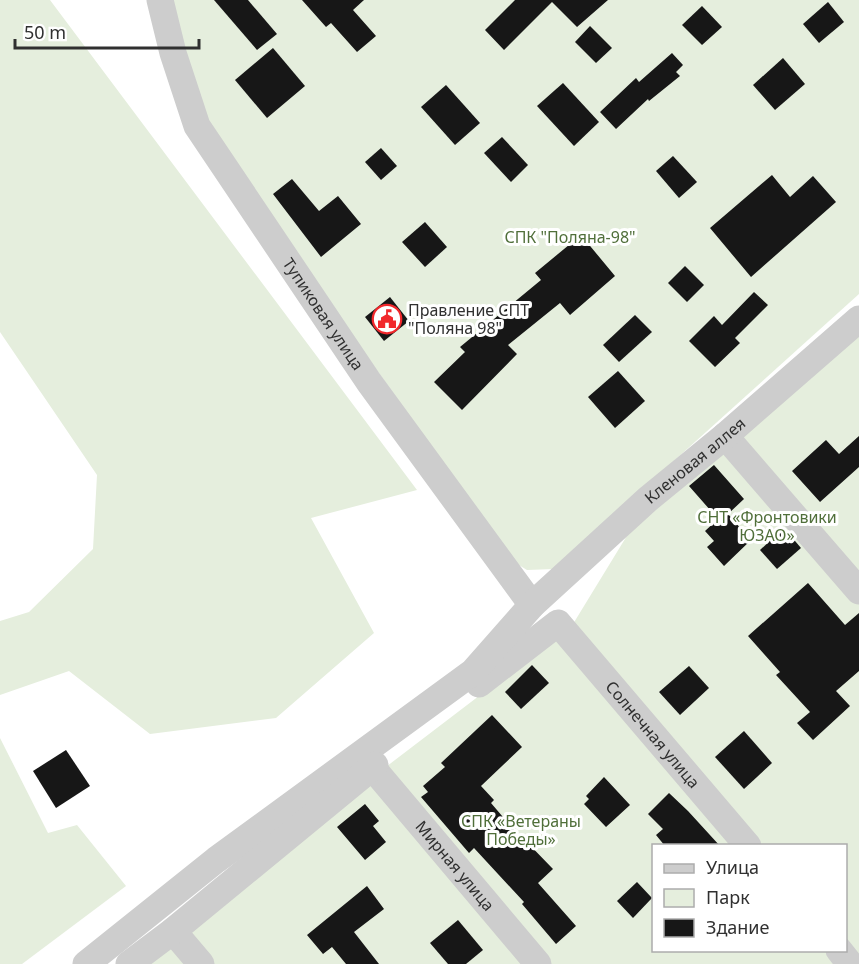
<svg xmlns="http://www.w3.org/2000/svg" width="859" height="964" font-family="'Noto Sans',sans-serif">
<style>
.green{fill:#e5eedd;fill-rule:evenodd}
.building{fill:#171717}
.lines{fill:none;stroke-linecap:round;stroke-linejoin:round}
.minor{stroke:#cdcdcd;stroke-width:27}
.labels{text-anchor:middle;stroke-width:6;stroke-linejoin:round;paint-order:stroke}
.park-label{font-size:16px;fill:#506f3a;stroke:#fff}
.poi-label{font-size:16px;fill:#303030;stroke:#fff;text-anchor:start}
.street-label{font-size:16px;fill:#303030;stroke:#fff}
</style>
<rect width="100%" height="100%" fill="#fff"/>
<g class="green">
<polygon points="0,0 50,0 417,490 311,518 374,633 276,718 150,734 69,671 0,695 0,621 29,612 93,549 97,475 0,332"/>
<polygon points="168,0 859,0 859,294 554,569 527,570 514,562 217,147"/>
<path d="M859 328V964H128L573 624 639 516ZM654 846H846V950H654Z"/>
<polygon points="0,738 48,833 77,825 126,886 22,964 0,964"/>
</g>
<g class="building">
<polygon points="214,0 248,0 277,34 257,50"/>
<polygon points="302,0 364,0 353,10 376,36 357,52 331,23 326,27"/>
<polygon points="515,0 608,0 577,27 552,2 504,50 485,30"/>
<polygon points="828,2 844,22 819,43 803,24"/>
<polygon points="702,6 722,27 702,45 682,25"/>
<polygon points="590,26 612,48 596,63 575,42"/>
<polygon points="273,48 305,86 267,118 235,80"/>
<polygon points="672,53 683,65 676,72 680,76 649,101 648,99 616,129 600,112 636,78 639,82"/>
<polygon points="783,58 805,84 775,110 753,85"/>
<polygon points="563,83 599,122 574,146 537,106"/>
<polygon points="446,85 480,123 455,145 421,107"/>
<polygon points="502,137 528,165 511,182 484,153"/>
<polygon points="381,148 397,166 381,180 365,162"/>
<polygon points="673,156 697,182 679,198 656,171"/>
<polygon points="772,175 790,197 813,176 836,202 751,277 710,228"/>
<polygon points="292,179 319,211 338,196 361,224 321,257 273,194"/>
<polygon points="425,222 447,247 425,267 402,242"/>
<polygon points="581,235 615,276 570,315 560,303 508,345 517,354 462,410 434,382 465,352 460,347 541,280 535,273"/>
<polygon points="685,266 704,285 687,302 668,283"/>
<polygon points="754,292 768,305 735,338 740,343 715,367 689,341 714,316 722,325"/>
<polygon points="390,297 409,321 384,341 365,317"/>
<polygon points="635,315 652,332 619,362 603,345"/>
<polygon points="618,371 645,401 615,428 588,397"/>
<polygon points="859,436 859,467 820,502 792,471 826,440 839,454"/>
<polygon points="714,465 744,499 728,514 751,540 724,566 707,547 714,541 705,531 718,519 689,486"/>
<polygon points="784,528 801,548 777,569 760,550"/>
<polygon points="808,583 845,625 859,613 859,671 836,691 850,706 813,740 797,723 810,712 776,675 780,672 748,636"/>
<polygon points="532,665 549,683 521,709 505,692"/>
<polygon points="689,666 709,688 680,715 659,692"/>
<polygon points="492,715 522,747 481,786 494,800 491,803 520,837 521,836 553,869 538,883 576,926 556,944 522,904 524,902 474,848 469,853 421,797 428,792 423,786 445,767 441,763"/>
<polygon points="744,731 772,763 744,789 715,757"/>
<polygon points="66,750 90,786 56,808 33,771"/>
<polygon points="604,777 630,805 606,827 584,804 589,799 586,796"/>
<polygon points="669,793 688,811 720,846 665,846 656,835 663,829 648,814"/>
<polygon points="365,804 379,821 373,826 386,842 365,860 337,827"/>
<polygon points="637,882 652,898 633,918 617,901"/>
<polygon points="367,886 384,909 354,932 379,964 346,964 332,947 323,954 307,935"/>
<polygon points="458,920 483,950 466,964 448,964 430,943"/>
</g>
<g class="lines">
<g class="minor">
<path id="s1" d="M160 0 173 53 197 126 369 382 532 605"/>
<polyline points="725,436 859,591"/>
<path id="s2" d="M479 684 558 623 748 846"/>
<path id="s3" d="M372 767 538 964"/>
<polyline points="173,931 201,964"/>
<polyline points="839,950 850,964"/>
<path id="s4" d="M86 964 216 860 473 672 532 605 648 499 725 436 859 319"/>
<polyline points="129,964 173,931 375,765"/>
</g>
</g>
<defs>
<g id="civic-ring" transform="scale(1.5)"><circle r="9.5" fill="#fff" stroke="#f1282c" stroke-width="1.5"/><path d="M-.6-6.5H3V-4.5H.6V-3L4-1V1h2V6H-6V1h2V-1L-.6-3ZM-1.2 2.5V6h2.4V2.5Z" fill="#f1282c"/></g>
</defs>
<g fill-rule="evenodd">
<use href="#civic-ring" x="387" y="319"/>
</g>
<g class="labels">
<g class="park-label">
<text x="570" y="243">СПК "Поляна-98"</text>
<text x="767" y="523">СНТ «Фронтовики<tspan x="767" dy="18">ЮЗАО»</tspan></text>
<text x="521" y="827">СПК «Ветераны<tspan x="521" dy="18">Победы»</tspan></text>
</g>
<g class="poi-label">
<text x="408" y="316">Правление СПТ<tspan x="408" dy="18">"Поляна 98"</tspan></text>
</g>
<g class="street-label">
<text dy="6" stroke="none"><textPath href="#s1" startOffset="358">Тупиковая улица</textPath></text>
<text dy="6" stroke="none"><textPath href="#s4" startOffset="792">Кленовая аллея</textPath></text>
<text dy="6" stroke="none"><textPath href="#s2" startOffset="246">Солнечная улица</textPath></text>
<text dy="6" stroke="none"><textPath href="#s3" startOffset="129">Мирная улица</textPath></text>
</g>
</g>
<rect x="652" y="844" width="195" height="108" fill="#ffffff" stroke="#acacac" stroke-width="1.5"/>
<rect x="664" y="864" width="30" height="9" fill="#cdcdcd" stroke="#acacac" stroke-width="1.5"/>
<text x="706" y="874" font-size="18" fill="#303030">Улица</text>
<rect x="664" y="889" width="30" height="18" fill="#e5eedd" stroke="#acacac" stroke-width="1.5"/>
<text x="706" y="904" font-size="18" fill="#303030">Парк</text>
<rect x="664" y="919" width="30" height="18" fill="#171717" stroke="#acacac" stroke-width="1.5"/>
<text x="706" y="934" font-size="18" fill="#303030">Здание</text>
<path d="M15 39v9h184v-9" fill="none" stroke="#303030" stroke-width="3"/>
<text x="24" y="39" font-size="18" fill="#303030" stroke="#ffffff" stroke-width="4.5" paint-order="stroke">50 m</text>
</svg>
